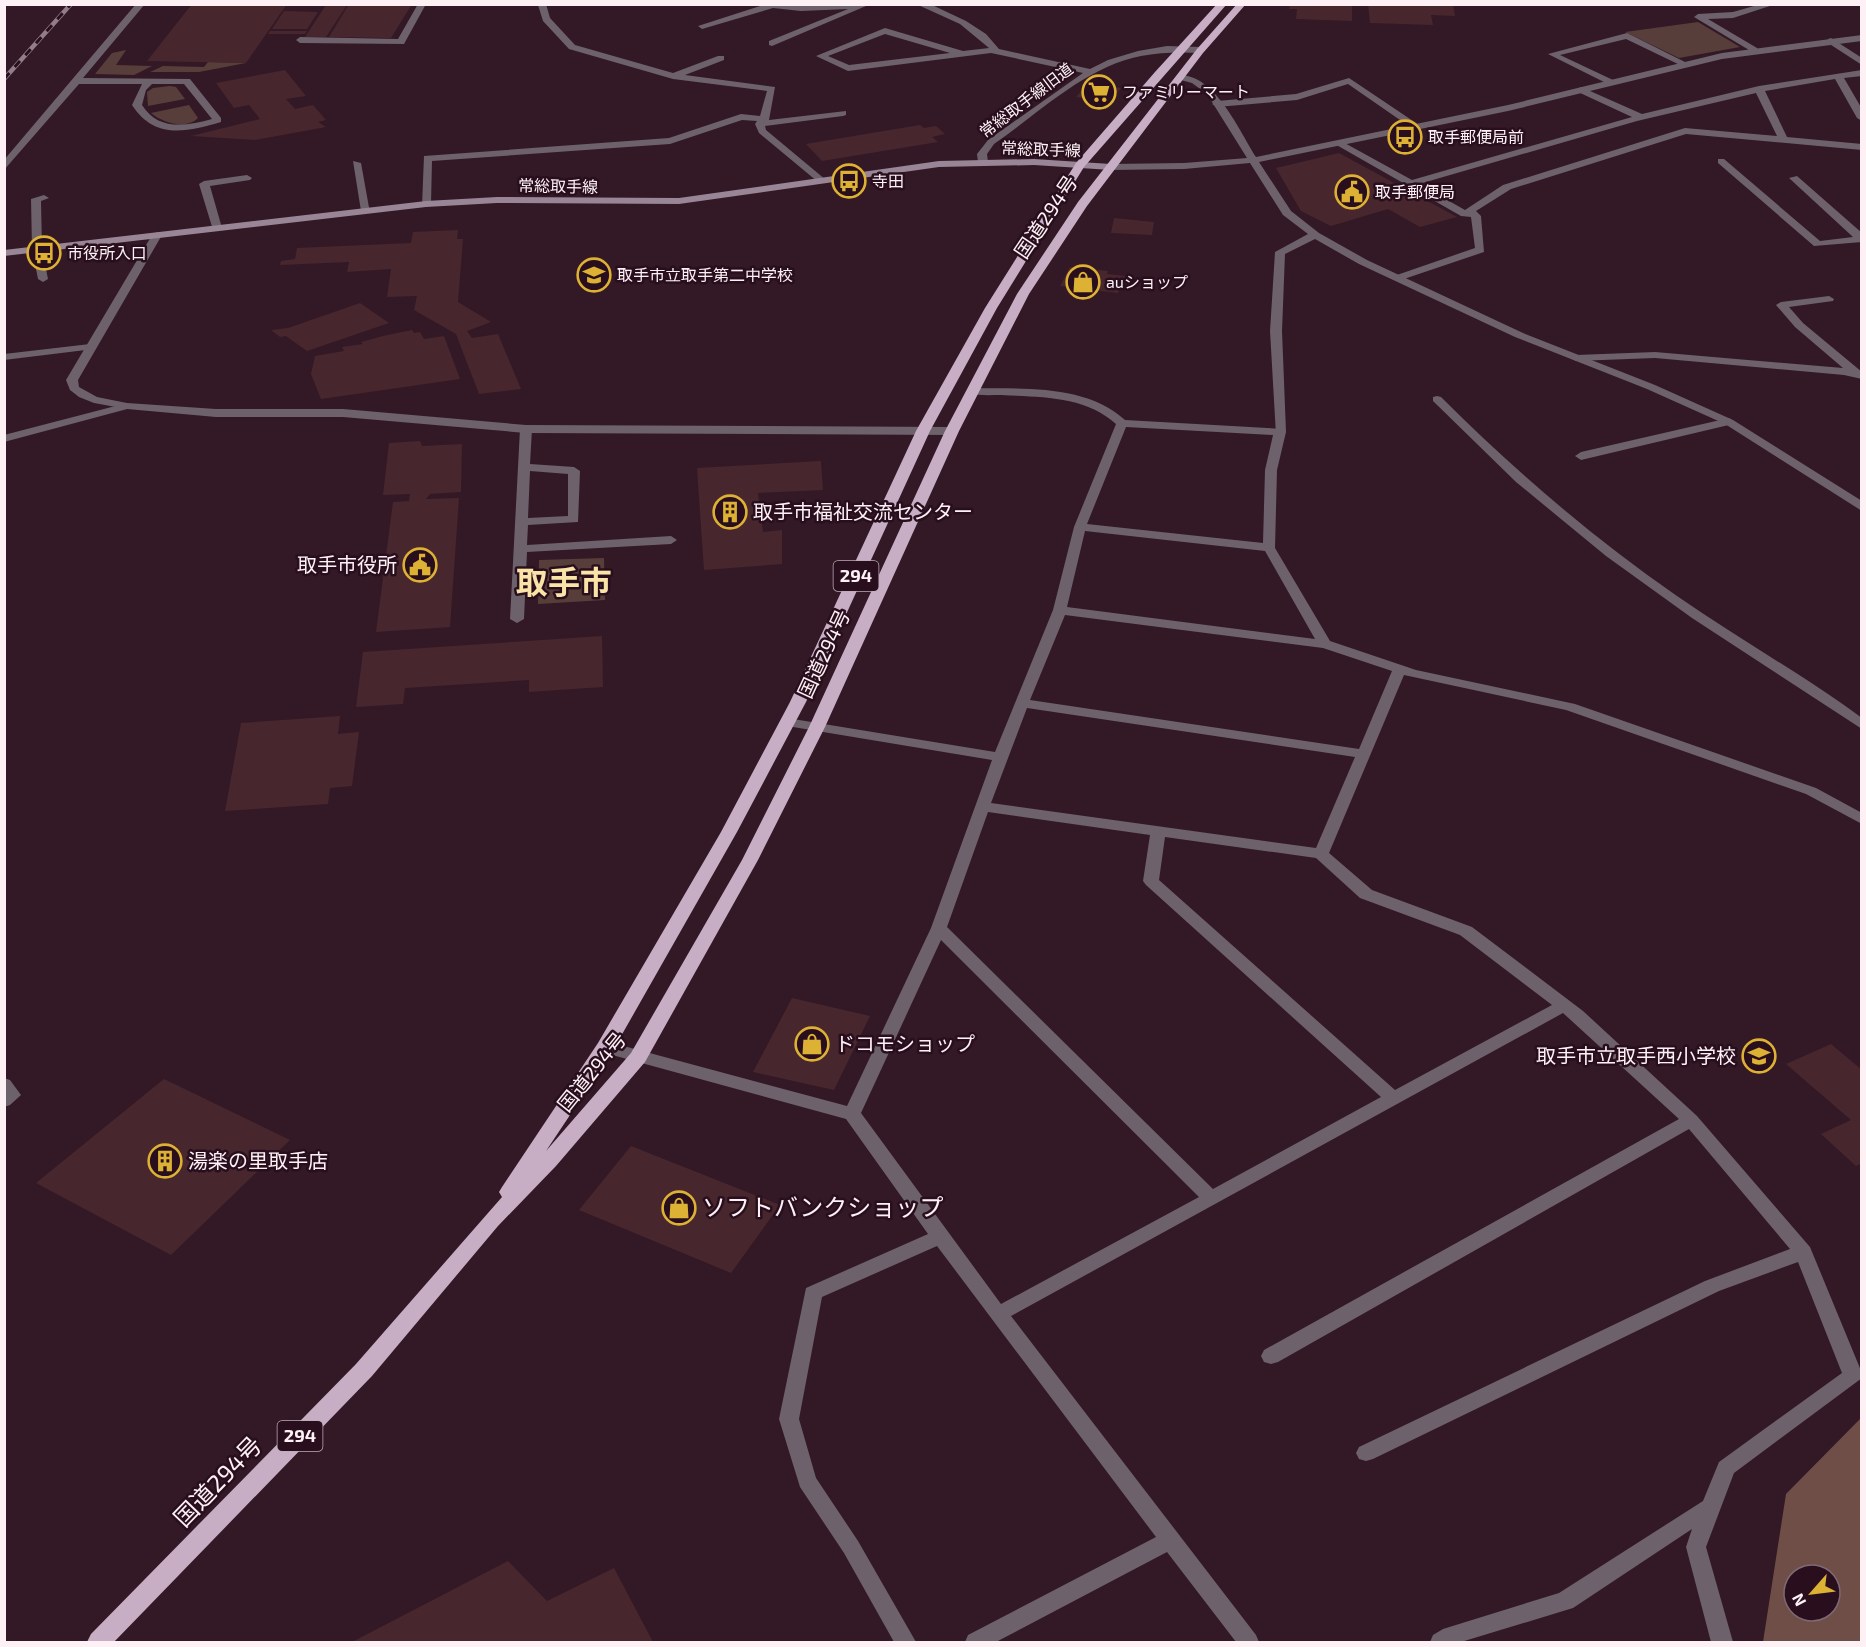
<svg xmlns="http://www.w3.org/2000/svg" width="1866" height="1647" font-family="'Exo 2','Noto Sans JP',sans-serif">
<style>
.green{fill:#583e3a}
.forest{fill:#704e48;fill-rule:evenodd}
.building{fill:#47272d}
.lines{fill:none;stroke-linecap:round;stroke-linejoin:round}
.service{fill:#6d616c;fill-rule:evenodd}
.minor{fill:#6d616c;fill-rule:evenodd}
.tertiary{fill:#6d616c;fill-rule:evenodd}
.secondary{fill:#988596;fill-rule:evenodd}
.trunk{fill:#c7aec5;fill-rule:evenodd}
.rail-casing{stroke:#927e88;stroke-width:4.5}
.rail{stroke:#290f1d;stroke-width:3;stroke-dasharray:8;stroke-linecap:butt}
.labels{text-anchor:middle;stroke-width:5;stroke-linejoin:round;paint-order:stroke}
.far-poi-label{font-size:16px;fill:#fdf1f6;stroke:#290f1d;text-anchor:start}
.far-street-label{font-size:16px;fill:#fdf1f6;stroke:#290f1d}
.shield{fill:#290f1d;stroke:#bdadb5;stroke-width:1.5}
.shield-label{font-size:18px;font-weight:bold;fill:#fdf1f6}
.street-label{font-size:20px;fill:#fdf1f6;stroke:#290f1d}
.poi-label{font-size:20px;fill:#fdf1f6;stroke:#290f1d;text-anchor:start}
.near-poi-label{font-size:24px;fill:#fdf1f6;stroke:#290f1d;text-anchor:start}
.near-street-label{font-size:24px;fill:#fdf1f6;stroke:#290f1d}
.town-label{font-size:32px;font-weight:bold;fill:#fae3a7;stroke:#290f1d}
</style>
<rect width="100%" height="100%" fill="#331826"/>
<g class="green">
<polygon points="1698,22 1740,47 1679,58 1625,32"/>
<polygon points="126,50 116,65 152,66 134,75 95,74 112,53"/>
<polygon points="208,62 246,63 199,72 150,72 163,66 204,67"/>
<polygon points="170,86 176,87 185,99 148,106 147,92 153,88"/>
<path d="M189 105 198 118C186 130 163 123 151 113Z"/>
<polygon points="604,558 605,600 538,604 539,560"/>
</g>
<path class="forest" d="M1861 1418V1642H1763L1786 1494ZM1794 1575H1830V1611H1794Z"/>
<g class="building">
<polygon points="192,4 287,4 246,63 147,61"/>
<polygon points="349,4 412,4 391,38 329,37"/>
<polygon points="1290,4 1352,4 1352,21 1296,19 1297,9 1289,9"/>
<polygon points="1368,4 1453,4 1455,16 1431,15 1433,25 1370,23"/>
<polygon points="326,5 347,5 326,37 305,37"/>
<polygon points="284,11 318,12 307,29 272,29"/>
<polygon points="270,31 307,31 305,34 268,34"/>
<polygon points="285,70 306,96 286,99 295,109 313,105 326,120 318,122 326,127 255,140 191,136 260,119 249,105 234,108 216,83"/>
<polygon points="1088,83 1121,88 1109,102 1076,97"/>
<polygon points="920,125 924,128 936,126 945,134 932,137 938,142 822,161 806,144"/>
<polygon points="1339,153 1457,217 1420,227 1388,209 1331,226 1301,211 1276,168"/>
<polygon points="1114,218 1154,222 1152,235 1111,233"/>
<polygon points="458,230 457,239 463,239 458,302 491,322 467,331 472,338 498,334 521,389 479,394 456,334 414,310 417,296 387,297 391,269 347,272 349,262 280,265 281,261 295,259 297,248 411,243 413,232"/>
<polygon points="1070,267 1108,271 1107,274 1125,276 1118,293 1060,286"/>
<polygon points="360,303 389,323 307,351 286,336 280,337 271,330 288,328"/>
<polygon points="412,330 414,333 420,332 424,339 444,336 460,379 321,399 311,374 315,356 344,351 342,347 363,344 361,342 383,336"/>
<polygon points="420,441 422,446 462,444 461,492 430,494 426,499 459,498 450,627 376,632 393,502 409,501 410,494 383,495 389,443"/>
<polygon points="821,461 823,490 758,493 763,532 782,530 782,564 704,570 697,468"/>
<polygon points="602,636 603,687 529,692 529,680 405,688 403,704 356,707 363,652"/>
<polygon points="340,716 338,734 359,732 352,786 330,788 328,804 225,811 241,723"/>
<polygon points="792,998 870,1016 834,1090 753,1072"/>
<polygon points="1831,1044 1862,1070 1862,1163 1856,1166 1821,1134 1851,1120 1786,1064"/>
<polygon points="164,1079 290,1140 171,1255 36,1183"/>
<polygon points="631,1146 780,1205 731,1273 579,1210"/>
<polygon points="508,1561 547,1601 614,1568 653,1642 352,1642"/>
</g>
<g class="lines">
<g class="service">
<path d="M136 4H145L83 78 190 79 221 118V122C186 132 155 140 132 105L142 84H79L4 170V160ZM152 84H184L212 119C186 126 158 131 142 105L146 90Z"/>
<polygon points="418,4 426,4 404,44 300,43 296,40 300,37 398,39"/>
<polygon points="44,195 49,198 41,201 42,249 37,252 32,249 31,199"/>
<path d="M526 425 532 429 530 464 574 467 580 471 578 522 528 525 527 545 671 536 677 540 671 544 527 552 524 619 517 623 510 619 520 429ZM530 471 568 474V516L528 518Z"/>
</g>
<g class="minor">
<polygon points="546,4 550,18 575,45 673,73 718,56 724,56 724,60 685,75 775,87 769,120 846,111 846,115 843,116 765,126 766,130 826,180 818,182 759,133 755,124 757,121 742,120 670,144 432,161 431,204 422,206 424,156 669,138 741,114 760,116 767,91 673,79 569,49 543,21 538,5"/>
<polygon points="766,4 865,4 866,6 772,46 769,45 769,41 848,9 801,11 773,8 702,29 698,26"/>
<path d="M916 4H930L966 21 986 34 999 49 1090 69 1108 60 1138 51 1167 46 1201 47 1205 50 1201 53C1181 52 1161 52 1141 56 1085 67 1039 113 994 144L987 154 988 162 983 165 978 162 977 154 988 140 1083 73 991 53 848 71 816 56 885 28 963 51 989 48 960 24ZM885 34 950 53 849 65 828 56Z"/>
<polygon points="1761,4 1776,4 1733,18 1708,19 1757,48 1758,50 1754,53 1694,17 1698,14 1733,12"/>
<polygon points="1627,33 1689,64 1682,66 1626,39 1560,55 1613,80 1613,84 1610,85 1548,54"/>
<polygon points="1831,38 1862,58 1862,65 1828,43 1828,39"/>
<path d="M1862 70V76L1844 78 1862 109V121L1857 118 1835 79 1765 91 1787 137 1862 144V150L1686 134 1511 189 1476 211 1481 216 1484 252 1398 281 1393 278 1394 276 1475 248 1471 217 1461 216 1333 143 1341 141 1412 180 1632 117 1578 92 1576 90 1581 87 1642 114 1759 86ZM1756 93 1777 136 1685 128 1503 185 1465 210 1419 184 1637 121Z"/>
<polygon points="1349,78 1419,125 1419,129 1413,129 1348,84 1297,100 1217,107 1212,104 1217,101 1296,94"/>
<polygon points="1718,159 1724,159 1820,241 1853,237 1789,178 1797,176 1862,233 1862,242 1814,246 1718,163"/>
<polygon points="353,161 361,163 370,213 361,211"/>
<polygon points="247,175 252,178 250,180 210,186 222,228 213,230 199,184 204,181"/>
<polygon points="37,246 42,249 48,279 43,282 38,279 32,249"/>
<polygon points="1829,296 1834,299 1833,301 1789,307 1803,323 1862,372 1862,379 1844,375 1655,358 1576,361 1570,358 1576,355 1655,352 1843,368 1795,327 1776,305 1781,302"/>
<polygon points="90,344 96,347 94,349 4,360 4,354"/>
<path d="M973 388C1023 389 1086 384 1125 420L1284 429 1286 432 1277 470 1275 548 1330 641 1416 670 1575 704 1816 788 1862 813V824L1806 794 1566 710 1404 675 1329 853 1372 890 1472 927 1583 1011 1697 1116 1810 1247 1862 1373V1378L1734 1473 1706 1547 1733 1642H1711L1686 1547 1692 1529 1573 1608 1461 1642H1430L1433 1635 1443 1629 1559 1593 1703 1501 1719 1462 1842 1373 1798 1262 1719 1291 1373 1459 1366 1461 1359 1459 1356 1453 1359 1447 1705 1281 1790 1249 1689 1129 1278 1362 1271 1364 1264 1362 1261 1356 1264 1350 1679 1119 1563 1013 1011 1316 1256 1635 1259 1642H1236L1167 1552 996 1642H965L968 1635 1156 1537 937 1246 822 1297 799 1419 816 1478 858 1541 916 1642H894L844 1553 800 1487 779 1419 806 1288 928 1234 846 1119 605 1053 599 1051 597 1047 599 1043 605 1041 847 1106 931 928 992 760 787 726 780 722 787 718 995 752 1053 610 1074 527 1116 424C1086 396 1041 397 1001 395 991 395 979 396 969 393L967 391ZM1126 427 1273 435 1265 470 1263 543 1087 524ZM1085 531 1265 551 1315 639 1067 607ZM1065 615 1323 648 1392 671 1359 749 1030 700ZM1027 708 1355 757 1316 848 991 803ZM988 812 1150 835 1143 881 1146 885 1381 1097 1213 1189 947 927ZM1165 837 1316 858 1360 898 1460 935 1552 1005 1395 1090 1159 880ZM941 940 1199 1197 1001 1304 861 1113Z"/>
<path d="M1437 396 1441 397C1514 470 1592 537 1677 596 1732 634 1789 667 1844 705L1862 718V729L1692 618 1606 556 1516 482 1433 401V397Z"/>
<polygon points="127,403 133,406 131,408 4,442 4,435"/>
<polygon points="1729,418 1735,422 1733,424 1581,460 1575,456 1581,452"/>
<polygon points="4,1078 10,1080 21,1095 10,1105 4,1107"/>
</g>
<g class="tertiary">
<path d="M1862 35V41L1722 59 1508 111 1259 162 1291 211 1319 233 1367 260 1523 333 1655 385 1733 420 1862 501V511L1725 424 1647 389 1515 337 1359 264 1315 239 1285 254 1282 331 1286 432 1280 436 1276 435 1270 331 1275 252 1308 234 1283 215 1250 163 1184 169 1111 170 1106 167 1111 164 1184 163 1247 158 1207 94 1192 83 1177 79V75C1214 72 1239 130 1256 157L1508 105 1722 53Z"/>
<polygon points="157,232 162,235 78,380 79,387 97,397 127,403 216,409 343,409 526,425 952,427 958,431 952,435 526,433 343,417 216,417 127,409 94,403 79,397 70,390 66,380 152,235"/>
</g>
<polygon class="secondary" points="1034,159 1111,164 1116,167 1111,170 1034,165 939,167 679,204 497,203 426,207 4,256 4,250 426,201 497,197 679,198 939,161"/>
<polygon class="trunk" points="1217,4 1227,4 1084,167 997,308 930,431 806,702 737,832 612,1052 546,1151 631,1053 742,860 809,727 945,431 1017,294 1078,202 1197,49 1237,4 1246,4 1203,53 1087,206 1029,294 959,431 825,727 758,860 645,1062 556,1166 498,1226 372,1376 114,1642 87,1642 91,1634 356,1364 502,1197 499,1192 502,1187 598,1043 721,832 790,702 916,431 985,308 1076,163 1155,72"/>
<g class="rail-casing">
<polyline id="rail" points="4,79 71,4"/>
</g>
<use href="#rail" class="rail"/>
</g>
<defs>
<g id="supermarket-ring" transform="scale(1.725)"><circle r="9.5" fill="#290f1d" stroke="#ddb133" stroke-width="1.5"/><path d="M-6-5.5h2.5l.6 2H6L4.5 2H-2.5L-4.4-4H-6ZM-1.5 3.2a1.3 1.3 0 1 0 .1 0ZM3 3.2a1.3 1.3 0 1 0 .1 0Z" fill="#ddb133"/></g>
<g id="bus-ring" transform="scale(1.725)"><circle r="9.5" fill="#290f1d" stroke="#ddb133" stroke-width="1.5"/><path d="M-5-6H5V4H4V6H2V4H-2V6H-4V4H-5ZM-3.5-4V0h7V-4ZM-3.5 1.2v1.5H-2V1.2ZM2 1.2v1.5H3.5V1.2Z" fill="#ddb133"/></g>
<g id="civic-ring" transform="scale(1.725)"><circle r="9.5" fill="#290f1d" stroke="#ddb133" stroke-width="1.5"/><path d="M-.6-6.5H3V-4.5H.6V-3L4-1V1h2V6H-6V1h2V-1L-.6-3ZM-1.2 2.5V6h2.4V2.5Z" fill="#ddb133"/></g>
<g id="school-ring" transform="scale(1.725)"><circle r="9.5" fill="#290f1d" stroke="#ddb133" stroke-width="1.5"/><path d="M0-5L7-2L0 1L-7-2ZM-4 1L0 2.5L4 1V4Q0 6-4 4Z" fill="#ddb133"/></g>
<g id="shop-ring" transform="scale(1.725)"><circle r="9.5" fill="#290f1d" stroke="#ddb133" stroke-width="1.5"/><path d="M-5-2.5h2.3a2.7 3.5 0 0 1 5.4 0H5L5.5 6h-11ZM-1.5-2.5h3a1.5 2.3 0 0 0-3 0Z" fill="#ddb133"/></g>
<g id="building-ring" transform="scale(1.725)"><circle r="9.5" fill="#290f1d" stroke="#ddb133" stroke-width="1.5"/><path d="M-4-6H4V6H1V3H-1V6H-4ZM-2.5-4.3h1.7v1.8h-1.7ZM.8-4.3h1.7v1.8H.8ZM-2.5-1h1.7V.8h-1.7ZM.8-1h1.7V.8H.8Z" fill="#ddb133"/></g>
</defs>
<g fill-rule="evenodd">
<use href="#supermarket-ring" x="1099" y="92"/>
<use href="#bus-ring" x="1405" y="137"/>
<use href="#bus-ring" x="849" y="181"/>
<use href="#civic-ring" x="1352" y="192"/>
<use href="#bus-ring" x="44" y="253"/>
<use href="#school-ring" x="594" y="275"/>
<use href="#shop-ring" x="1083" y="282"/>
<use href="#building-ring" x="730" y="512"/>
<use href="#civic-ring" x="420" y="565"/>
<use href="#shop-ring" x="812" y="1044"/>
<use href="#school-ring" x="1759" y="1056"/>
<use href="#building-ring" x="165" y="1161"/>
<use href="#shop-ring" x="679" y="1208"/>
</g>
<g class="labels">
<g class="far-poi-label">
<text x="1122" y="98">ファミリーマート</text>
<text x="1428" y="143">取手郵便局前</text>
<text x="872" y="187">寺田</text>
<text x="1375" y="198">取手郵便局</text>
<text x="67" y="259">市役所入口</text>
<text x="617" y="281">取手市立取手第二中学校</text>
<text x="1106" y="288">auショップ</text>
</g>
<g class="far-street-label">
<text transform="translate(1026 100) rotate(-37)" y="6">常総取手線旧道</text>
<text transform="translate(1041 149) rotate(2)" y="6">常総取手線</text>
<text transform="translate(558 186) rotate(1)" y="6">常総取手線</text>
</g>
<g class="shield">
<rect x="833.5" y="561" width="45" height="30" rx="4.5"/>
<rect x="277.5" y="1421" width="45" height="30" rx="4.5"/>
</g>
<g class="shield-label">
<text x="856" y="582">294</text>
<text x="300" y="1442">294</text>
</g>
<g class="street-label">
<text transform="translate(1046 217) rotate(-56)" y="7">国道294号</text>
<text transform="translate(824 654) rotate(-65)" y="7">国道294号</text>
<text transform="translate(592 1072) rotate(-51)" y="7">国道294号</text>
</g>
<g class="poi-label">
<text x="753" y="519">取手市福祉交流センター</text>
<text x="397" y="572" text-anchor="end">取手市役所</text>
<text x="835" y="1051">ドコモショップ</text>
<text x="1736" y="1063" text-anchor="end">取手市立取手西小学校</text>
<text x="188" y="1168">湯楽の里取手店</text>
</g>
<g class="near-poi-label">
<text x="702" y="1216">ソフトバンクショップ</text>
</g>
<g class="near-street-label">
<text transform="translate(218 1482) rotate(-46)" y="8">国道294号</text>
</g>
<g class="town-label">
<text x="564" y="594">取手市</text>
</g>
</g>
<rect width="1866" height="1647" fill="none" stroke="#fdf1f6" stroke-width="12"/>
<g transform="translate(1812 1593) rotate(242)"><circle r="28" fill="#290f1d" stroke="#7e6974" stroke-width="1.5"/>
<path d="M0-4.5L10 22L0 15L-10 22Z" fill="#ddb133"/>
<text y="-9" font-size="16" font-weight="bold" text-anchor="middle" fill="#fdf1f6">N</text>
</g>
</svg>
